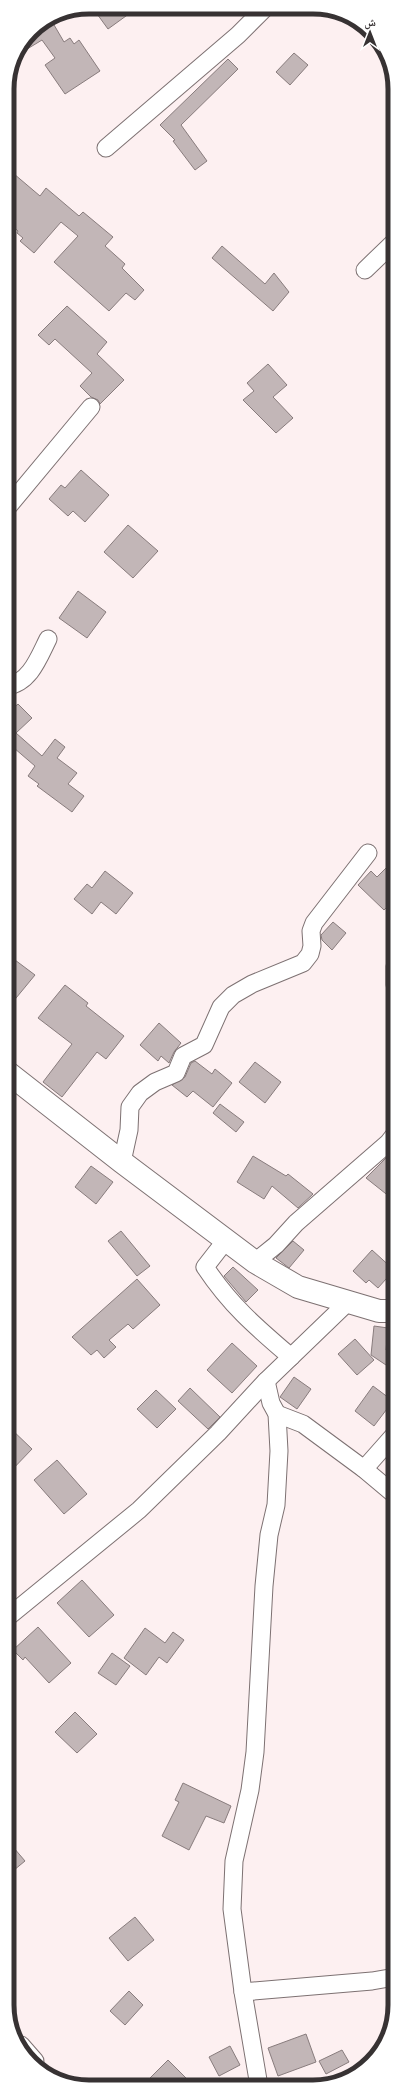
<svg xmlns="http://www.w3.org/2000/svg" width="402" height="2094" font-family="'Source Sans 3','Noto Naskh Arabic',sans-serif">
<style>
.building{fill:#c2b6b7;stroke:#887c7d}
.lines{fill:none;stroke-linecap:round;stroke-linejoin:round}
.street-casing{stroke:#7d7172;stroke-width:19}
.secondary-casing{stroke:#7d7172;stroke-width:24}
.street{stroke:#fff;stroke-width:17}
.secondary{stroke:#fff;stroke-width:22}
.rim{fill:none;stroke:#373233;stroke-width:5}
</style>
<rect width="100%" height="100%" fill="#fdf0f1"/>
<g class="building">
<polygon points="92,7 137,8 108,29"/>
<polygon points="50,18 64,42 70,38 74,44 79,40 100,71 65,94 45,65 55,58 42,40 14,57 31,31"/>
<polygon points="294,53 308,65 290,85 276,72"/>
<polygon points="228,59 238,69 181,125 207,161 195,170 173,141 175,140 160,125"/>
<polygon points="7,168 40,196 46,188 79,216 83,212 113,237 105,246 125,264 122,268 144,290 135,300 126,293 109,311 54,262 78,236 61,222 34,253 20,241 23,238 17,233 18,231 7,221"/>
<polygon points="222,246 265,284 274,273 289,292 273,311 212,258"/>
<polygon points="67,306 107,342 97,354 124,380 100,404 98,400 91,397 80,386 92,373 55,339 49,345 38,335"/>
<polygon points="268,364 287,385 273,397 293,418 276,433 243,400 254,391 247,383"/>
<polygon points="81,470 109,495 85,522 73,511 68,516 49,499 61,485 65,488"/>
<polygon points="128,525 158,551 133,578 104,552"/>
<polygon points="78,591 106,612 87,638 59,618"/>
<polygon points="18,704 32,718 16,733 42,756 55,739 65,747 57,758 77,773 68,784 84,796 72,812 37,786 39,784 28,776 35,766 7,742 7,714"/>
<polygon points="395,859 395,899 384,910 358,885 371,871 377,877"/>
<polygon points="105,871 133,893 116,914 101,902 92,914 74,899 87,884 92,888"/>
<polygon points="333,922 346,933 332,950 322,940 321,935"/>
<polygon points="7,954 35,975 7,1009"/>
<polygon points="65,985 88,1003 86,1006 124,1036 106,1059 97,1052 62,1097 43,1082 72,1044 38,1018"/>
<polygon points="159,1023 181,1043 174,1052 169,1063 161,1056 158,1061 140,1045"/>
<polygon points="195,1061 212,1074 215,1069 232,1083 213,1107 193,1091 187,1097 172,1085 185,1077 191,1063"/>
<polygon points="255,1062 281,1082 265,1103 239,1082"/>
<polygon points="220,1104 244,1122 236,1132 213,1113"/>
<polygon points="389,1155 395,1160 395,1201 366,1178"/>
<polygon points="253,1156 286,1176 288,1174 313,1194 298,1208 272,1186 264,1199 237,1182"/>
<polygon points="91,1166 113,1182 96,1204 75,1187"/>
<polygon points="121,1231 150,1266 137,1276 108,1241"/>
<polygon points="293,1241 304,1250 289,1268 276,1258"/>
<polygon points="372,1250 394,1270 378,1288 369,1280 366,1283 353,1271"/>
<polygon points="233,1267 258,1290 246,1302 224,1276"/>
<polygon points="137,1279 160,1305 133,1329 128,1324 109,1340 116,1347 104,1358 97,1350 91,1355 72,1337"/>
<polygon points="374,1326 388,1328 386,1350 395,1357 395,1371 371,1355"/>
<polygon points="355,1339 374,1360 357,1375 338,1354"/>
<polygon points="232,1343 257,1366 232,1393 207,1370"/>
<polygon points="294,1377 311,1389 297,1409 280,1397"/>
<polygon points="373,1386 393,1401 374,1426 355,1411"/>
<polygon points="190,1388 220,1417 208,1429 178,1401"/>
<polygon points="156,1390 176,1409 157,1428 137,1409"/>
<polygon points="8,1426 32,1449 8,1474"/>
<polygon points="57,1460 87,1494 64,1514 34,1480"/>
<polygon points="82,1580 114,1615 89,1637 57,1603"/>
<polygon points="38,1627 71,1663 49,1683 25,1657 23,1660 13,1650"/>
<polygon points="145,1628 165,1643 173,1632 184,1640 167,1663 159,1657 146,1675 124,1658"/>
<polygon points="112,1653 130,1666 116,1685 98,1673"/>
<polygon points="75,1712 97,1734 77,1753 55,1732"/>
<polygon points="183,1783 231,1806 224,1823 206,1816 189,1850 162,1836 179,1802 175,1800"/>
<polygon points="8,1841 25,1861 8,1875"/>
<polygon points="135,1917 154,1940 128,1961 109,1938"/>
<polygon points="129,1991 143,2005 125,2025 110,2011"/>
<polygon points="306,2034 316,2062 278,2076 268,2048"/>
<polygon points="230,2046 240,2065 219,2076 209,2057"/>
<polygon points="342,2050 349,2062 326,2074 319,2061"/>
<polygon points="168,2060 194,2086 142,2086"/>
</g>
<g class="lines">
<g class="street-casing">
<g id="street">
<polyline points="106,148 238,35 264,9"/>
<polyline points="365,270 394,242"/>
<polyline points="7,508 91,407"/>
<path d="M7 686C30 683 39 657 48 639"/>
<polyline points="395,966 395,985"/>
<polyline points="122,1162 129,1130 130,1107 140,1093 155,1082 176,1073 183,1056 204,1045 221,1007 233,995 252,984 303,963 310,954 312,946 311,931 314,923 368,853"/>
<path d="M226 1240 205 1267C231 1306 256 1327 291 1357"/>
<polyline points="255,1262 276,1245 296,1223 388,1143 395,1134"/>
<polyline points="277,1414 303,1424 364,1469 395,1495"/>
<polyline points="364,1469 395,1434"/>
<polyline points="8,1617 139,1510 218,1433 266,1381 348,1302"/>
<polyline points="243,1992 372,1981 395,1977"/>
<polyline points="21,2045 35,2061"/>
<polyline points="259,2086 243,1992 232,1909 234,1861 250,1790 255,1752 264,1586 269,1535 276,1505 279,1451 277,1414 271,1403 266,1381"/>
</g>
</g>
<g class="secondary-casing">
<polyline id="secondary" points="7,1072 122,1162 255,1262 298,1287 379,1311 395,1311"/>
</g>
<use href="#street" class="street"/>
<use href="#secondary" class="secondary"/>
</g>
<path d="M0 0H402V2094H0ZM89 14H313A75 75 0 0 1 388 89V2005A75 75 0 0 1 313 2080H89A75 75 0 0 1 14 2005V89A75 75 0 0 1 89 14Z" fill="#fff" fill-rule="evenodd"/>
<path class="rim" d="M89 14H313A75 75 0 0 1 388 89V2005A75 75 0 0 1 313 2080H89A75 75 0 0 1 14 2005V89A75 75 0 0 1 89 14Z"/>
<g transform="translate(370 32)" stroke="#ffffff" stroke-width="3" paint-order="stroke">
<path d="M0-3L7 15L0 10L-7 15Z" fill="#373233"/>
<text y="-6" font-size="11" font-weight="bold" text-anchor="middle" fill="#373233">ش</text>
</g>
</svg>
